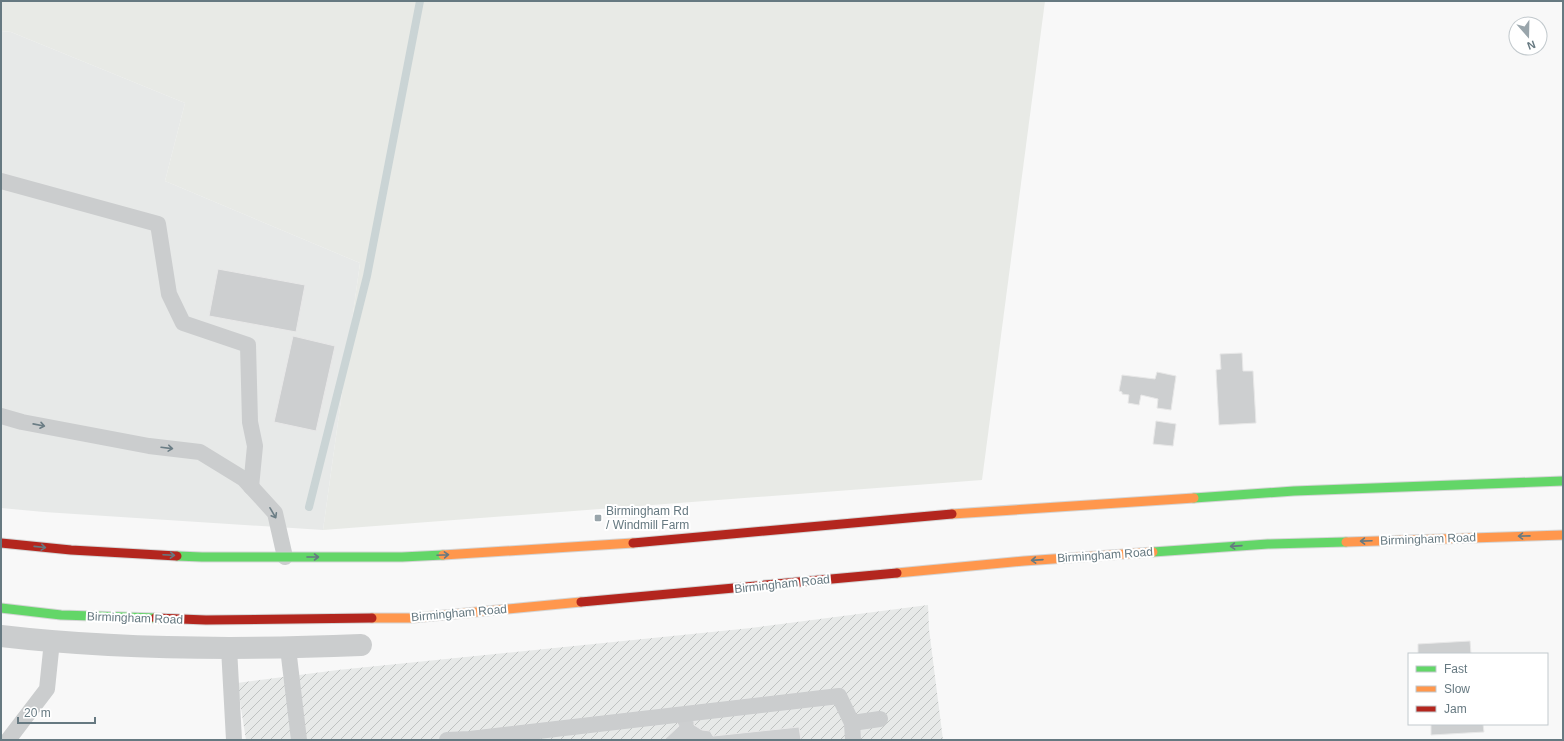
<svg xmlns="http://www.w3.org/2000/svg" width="1564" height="741" font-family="Arial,sans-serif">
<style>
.built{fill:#e7e9e8}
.industrial{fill:url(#industrial-furrows)}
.green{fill:#e8eae6}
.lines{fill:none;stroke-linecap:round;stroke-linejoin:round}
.stream{stroke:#cad4d5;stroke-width:8}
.building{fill:#cdcfd0;stroke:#e8e8e8}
.fast-casing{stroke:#d4d5d5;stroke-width:11}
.slow-casing{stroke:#d4d5d5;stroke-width:11}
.jam-casing{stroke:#d4d5d5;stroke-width:11}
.lane{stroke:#cbcdce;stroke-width:16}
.street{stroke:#cbcdce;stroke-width:22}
.fast{stroke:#63d668;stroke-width:9}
.slow{stroke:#ff974d;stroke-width:9}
.jam{stroke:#b3261e;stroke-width:9}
.oneway{stroke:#6b7d85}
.oneway2{stroke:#667981}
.poi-dot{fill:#99a5ab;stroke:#fff;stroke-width:1.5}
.labels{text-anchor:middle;stroke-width:4;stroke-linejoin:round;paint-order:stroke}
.poi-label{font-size:12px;fill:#667981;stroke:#fff;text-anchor:start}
.street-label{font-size:12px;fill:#667981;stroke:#fff}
</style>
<defs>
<pattern id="industrial-furrows" width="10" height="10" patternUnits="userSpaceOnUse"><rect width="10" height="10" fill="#e7e9e8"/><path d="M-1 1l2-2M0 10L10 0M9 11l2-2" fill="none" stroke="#bfc2c1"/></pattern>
</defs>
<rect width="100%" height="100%" fill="#f8f8f8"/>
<polygon class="built" points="1,31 11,32 185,103 165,181 360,263 323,530 44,512 1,508"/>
<polygon class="industrial" points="928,605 929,629 943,740 246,740 237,683 338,670 751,628"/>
<polygon class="green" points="1,1 1045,1 982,480 323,530 360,263 165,181 185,103 11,32 1,31"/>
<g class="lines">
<polyline class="stream" points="309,507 367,276 420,1"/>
</g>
<g class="building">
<polygon points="218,269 305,285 296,332 209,316"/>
<polygon points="293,336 335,346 316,431 274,422"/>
<polygon points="1242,353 1243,371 1253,371 1256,423 1219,425 1216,370 1221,369 1220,354"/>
<polygon points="1157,372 1176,376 1171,410 1157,408 1158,399 1141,395 1139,405 1128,403 1129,395 1122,394 1122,392 1119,391 1122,375 1155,379"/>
<polygon points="1156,421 1176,424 1173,446 1153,444"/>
<polygon points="1470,641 1471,654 1418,654 1418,644"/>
<polygon points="686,719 694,721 694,725 702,730 710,731 713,736 799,727 801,740 664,740 679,726 676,721"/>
<polygon points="1431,724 1483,724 1484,732 1431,735"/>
</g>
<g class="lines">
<g class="fast-casing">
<g id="fast">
<polyline points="1194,498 1294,491 1563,481"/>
<polyline points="1153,552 1268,544 1346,542"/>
<polyline points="177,556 202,557 402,557 443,555"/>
<polyline points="1,608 61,615 155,618"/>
</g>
</g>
<g class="slow-casing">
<g id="slow">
<polyline points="952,514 1194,498"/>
<polyline points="1346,542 1563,535"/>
<polyline points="443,555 633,543"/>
<polyline points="897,573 1024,561 1153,552"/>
<polyline points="372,618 413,618 581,602"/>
</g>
</g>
<g class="jam-casing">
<g id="jam">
<polyline points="1,543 71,550 177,556"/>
<polyline points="633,543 952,514"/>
<polyline points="581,602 897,573"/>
<polyline points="155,618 206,620 372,618"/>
</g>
</g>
<g class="lane">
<polyline points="1,181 158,224 169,294 183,323 248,345 250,422 255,446 251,487"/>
<polyline points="1,416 22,422 149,446 200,452 244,479 275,513 285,557"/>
<polyline points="229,648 234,740"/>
<polyline points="288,648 299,740"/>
<polyline points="852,723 853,740"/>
<polyline points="8,740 47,689 52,641"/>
<polyline points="447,740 470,739 839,696 852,723 880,719"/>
</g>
<path class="street" d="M1 636C120 650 241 650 361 645"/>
<use href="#fast" class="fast"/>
<use href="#slow" class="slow"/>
<use href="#jam" class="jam"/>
</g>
<defs><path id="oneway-shaft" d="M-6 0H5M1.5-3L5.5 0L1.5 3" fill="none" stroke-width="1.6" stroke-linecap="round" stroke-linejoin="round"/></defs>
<g class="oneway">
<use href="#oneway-shaft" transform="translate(39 425) rotate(11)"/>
<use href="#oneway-shaft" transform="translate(167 448) rotate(7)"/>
<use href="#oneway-shaft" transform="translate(273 513) rotate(60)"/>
</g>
<g class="oneway2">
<use href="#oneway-shaft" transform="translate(1524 536) rotate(179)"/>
<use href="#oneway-shaft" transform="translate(1366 541) rotate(178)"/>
<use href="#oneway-shaft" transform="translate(1236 546) rotate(176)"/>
<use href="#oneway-shaft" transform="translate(40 547) rotate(6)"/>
<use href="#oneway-shaft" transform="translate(169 555) rotate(3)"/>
<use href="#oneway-shaft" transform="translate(443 555) rotate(-3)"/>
<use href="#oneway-shaft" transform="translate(313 557)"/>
<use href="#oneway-shaft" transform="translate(1037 560) rotate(176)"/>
</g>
<rect class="poi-dot" x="594" y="514" width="8" height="8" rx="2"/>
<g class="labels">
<g class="poi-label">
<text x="606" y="515">Birmingham Rd<tspan x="606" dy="14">/ Windmill Farm</tspan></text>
</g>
<g class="street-label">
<text transform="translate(1428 539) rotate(-2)" y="4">Birmingham Road</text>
<text transform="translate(1105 555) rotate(-4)" y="4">Birmingham Road</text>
<text transform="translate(782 584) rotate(-6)" y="4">Birmingham Road</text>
<text transform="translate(459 613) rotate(-5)" y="4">Birmingham Road</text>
<text transform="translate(135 618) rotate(2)" y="4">Birmingham Road</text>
</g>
</g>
<rect width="1564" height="741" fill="none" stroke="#667981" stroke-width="4"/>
<rect x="1408" y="653" width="140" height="72" fill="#ffffff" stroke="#c2c9cd"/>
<rect x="1416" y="666" width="20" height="6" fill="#63d668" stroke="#c2c9cd"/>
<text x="1444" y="673" font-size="12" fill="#667981">Fast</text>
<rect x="1416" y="686" width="20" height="6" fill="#ff974d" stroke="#c2c9cd"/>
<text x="1444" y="693" font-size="12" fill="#667981">Slow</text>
<rect x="1416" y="706" width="20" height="6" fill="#b3261e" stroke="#c2c9cd"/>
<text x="1444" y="713" font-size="12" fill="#667981">Jam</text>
<g transform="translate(1528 36) rotate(160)"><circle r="19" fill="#ffffff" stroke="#c2c9cd"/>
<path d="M0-3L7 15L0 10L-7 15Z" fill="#99a5ab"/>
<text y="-6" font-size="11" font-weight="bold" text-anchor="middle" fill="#667981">N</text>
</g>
<path d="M18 717v6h77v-6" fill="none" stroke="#667981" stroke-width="2"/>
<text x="24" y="717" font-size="12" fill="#667981" stroke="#ffffff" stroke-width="3" paint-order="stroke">20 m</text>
</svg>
